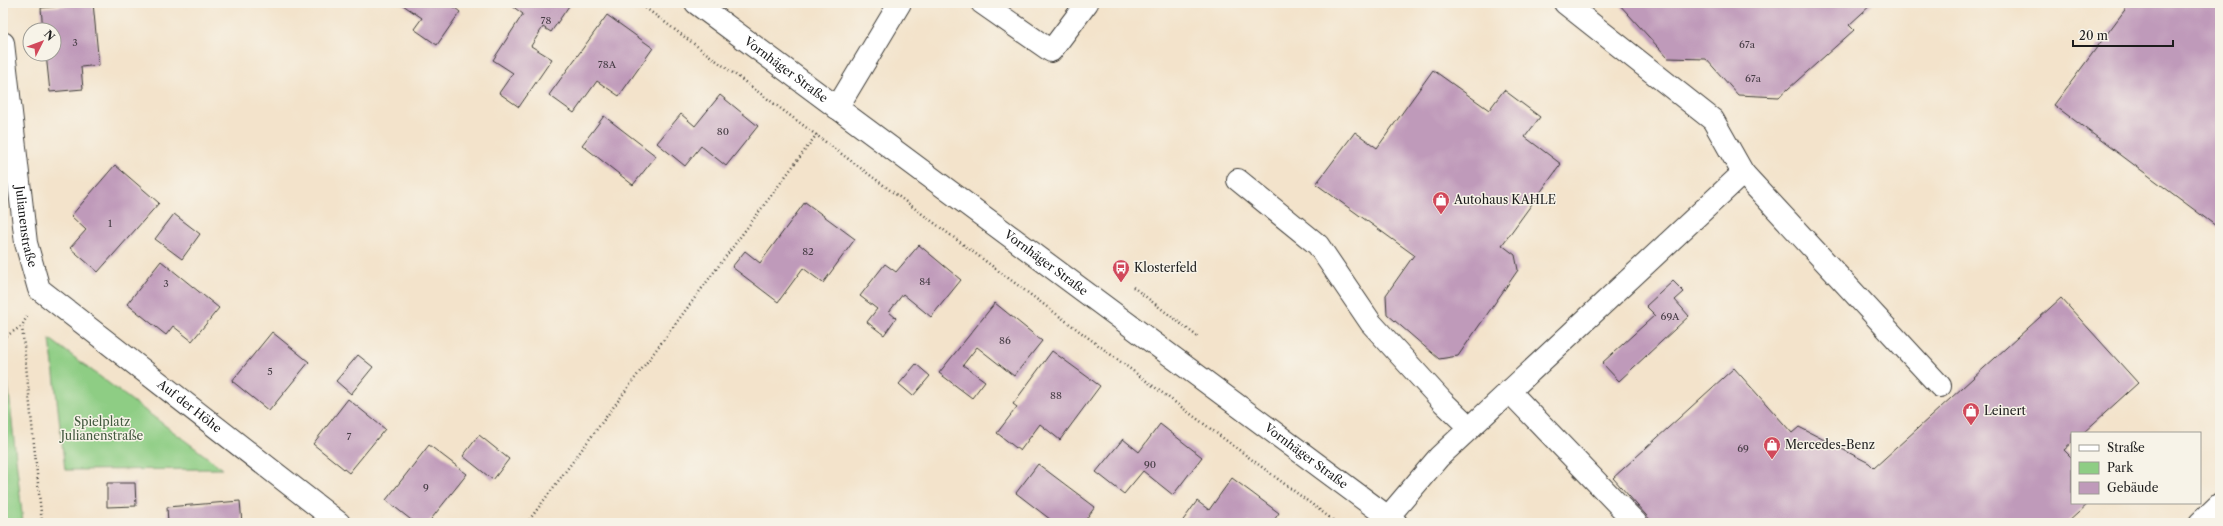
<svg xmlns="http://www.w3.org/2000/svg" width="2223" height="526" font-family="'Libre Caslon Text',serif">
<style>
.green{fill:#8ecd84;stroke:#557450}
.building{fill:#bf9aba}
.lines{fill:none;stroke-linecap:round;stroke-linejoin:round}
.minor-casing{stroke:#3c3a36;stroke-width:24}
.major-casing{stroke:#3c3a36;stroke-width:24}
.path{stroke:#3c3a36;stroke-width:2.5;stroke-dasharray:1 3;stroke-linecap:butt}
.minor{stroke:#fff;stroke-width:22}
.major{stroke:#fff;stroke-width:22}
.labels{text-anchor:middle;stroke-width:3;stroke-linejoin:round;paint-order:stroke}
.number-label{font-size:10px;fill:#453c44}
.street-label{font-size:12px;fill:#1c1c1c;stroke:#f7f3e8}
.poi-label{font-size:12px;fill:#1c1c1c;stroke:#f7f3e8;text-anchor:start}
.park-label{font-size:12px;fill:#445a40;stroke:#f7f3e8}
</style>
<rect width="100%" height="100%" fill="#f7f3e8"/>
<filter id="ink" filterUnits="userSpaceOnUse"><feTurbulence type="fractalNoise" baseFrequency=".025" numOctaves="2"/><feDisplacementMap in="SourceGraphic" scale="8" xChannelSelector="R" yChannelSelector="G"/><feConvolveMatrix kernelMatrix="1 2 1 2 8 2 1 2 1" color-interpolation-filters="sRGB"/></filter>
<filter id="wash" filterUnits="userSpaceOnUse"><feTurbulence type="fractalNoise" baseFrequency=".012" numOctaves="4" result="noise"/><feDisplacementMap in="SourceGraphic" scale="16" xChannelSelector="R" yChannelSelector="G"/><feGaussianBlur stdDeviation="0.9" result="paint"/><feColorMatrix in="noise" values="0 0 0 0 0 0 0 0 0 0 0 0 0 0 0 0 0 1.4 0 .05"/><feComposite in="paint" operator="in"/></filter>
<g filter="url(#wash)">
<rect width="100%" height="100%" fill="#f3e3cb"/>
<g class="green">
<polygon points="50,339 223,469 65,470"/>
<polygon points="3,349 6,366 23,523 3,523"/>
</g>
<g id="blocks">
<g class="building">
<polygon points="93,3 99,65 81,67 83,89 50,92 46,54 54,54 54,30 43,30 41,8"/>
<polygon points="400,3 449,3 460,12 437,45 414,29 422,18"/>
<polygon points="508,3 571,3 551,32 543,27 531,46 552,59 519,107 499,93 513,73 493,60 523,14"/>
<polygon points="1618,3 1873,3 1849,25 1854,30 1779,97 1738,95 1706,59 1668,58"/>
<polygon points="2130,3 2220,3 2220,229 2054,105"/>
<polygon points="607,15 653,48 619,96 597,81 574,113 549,95"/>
<polygon points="1433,70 1489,110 1504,90 1540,117 1525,137 1561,164 1502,245 1515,255 1518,270 1458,356 1439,359 1387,314 1386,295 1414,255 1316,184 1355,132 1377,148"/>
<polygon points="720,95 758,126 726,166 701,146 685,166 657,143 681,114 695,126"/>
<polygon points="604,116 656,156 633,185 582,145"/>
<polygon points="115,165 159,203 98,272 70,248 86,230 71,216"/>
<polygon points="805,202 855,239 823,283 803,268 778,302 732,267 745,251 760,263"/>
<polygon points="174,214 200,234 182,259 155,239"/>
<polygon points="919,245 961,280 931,317 903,294 889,312 896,318 884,335 867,322 877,309 860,296 885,264 896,272"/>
<polygon points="161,261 219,308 192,341 173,326 166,335 127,304"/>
<polygon points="1673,281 1684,292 1675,300 1689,316 1619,381 1602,363 1655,315 1646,306"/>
<polygon points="2061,298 2138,383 2083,433 2072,433 2072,443 2064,450 2072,458 2072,503 2089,503 2067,523 1653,523 1613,478 1734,368 1792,433 1799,427 1869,463 1874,468"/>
<polygon points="995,303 1042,341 1014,376 977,347 963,365 985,381 972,398 939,373"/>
<polygon points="272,332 309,362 269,411 232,381"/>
<polygon points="1052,351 1100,386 1060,440 1040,424 1020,451 997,433 1017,407 1013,404"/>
<polygon points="358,355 373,367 351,394 336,381"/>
<polygon points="916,364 930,376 913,396 899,384"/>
<polygon points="348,399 385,429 349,473 313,444"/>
<polygon points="1160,424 1202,457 1173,495 1143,471 1124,494 1096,472 1123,439 1139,452"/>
<polygon points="479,435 509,459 493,480 463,456"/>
<polygon points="429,445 467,474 428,523 415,523 386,500"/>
<polygon points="1038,464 1095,507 1083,523 1055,523 1016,493"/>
<polygon points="1232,478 1279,513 1272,523 1181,523 1197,501 1209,510"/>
<polygon points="107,483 135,483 136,506 107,507"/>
<polygon points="240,501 242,523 168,523 167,507"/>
</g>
</g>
</g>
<g filter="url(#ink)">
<use href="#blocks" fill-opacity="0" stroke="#3c3a36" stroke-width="1"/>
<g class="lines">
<g class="minor-casing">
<g id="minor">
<polyline points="982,3 1051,51 1087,3"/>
<polyline points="1565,3 1713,120 1743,173"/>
<path id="s1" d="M3 43 26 243 39 289 339 523"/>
<polyline points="837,108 900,3"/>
<polyline points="1238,180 1318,245 1371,323 1443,402 1470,428"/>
<polyline points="1509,391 1636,523"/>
<polyline points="1388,517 1439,457 1743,173 1940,386"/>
<polyline points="2200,523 2220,504"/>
</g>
</g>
<g class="major-casing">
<g id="major">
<path id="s2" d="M696 3 1396 523"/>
</g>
</g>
<g class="path">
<polyline points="639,3 1337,523"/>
<polyline points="1133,287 1198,337"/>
<polyline points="27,316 22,326 42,523"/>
<polyline points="3,338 22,326"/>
<polyline points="527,523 817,134"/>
</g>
<use href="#minor" class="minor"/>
<use href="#major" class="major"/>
</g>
</g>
<defs>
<g id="shop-pin" transform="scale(0.9)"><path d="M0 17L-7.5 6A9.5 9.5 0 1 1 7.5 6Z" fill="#d1495b" stroke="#f7f3e8"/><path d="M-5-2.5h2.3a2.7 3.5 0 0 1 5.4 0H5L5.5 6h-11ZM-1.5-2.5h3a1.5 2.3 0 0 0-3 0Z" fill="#fff"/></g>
<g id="bus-pin" transform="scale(0.9)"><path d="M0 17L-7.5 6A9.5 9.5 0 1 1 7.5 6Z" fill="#d1495b" stroke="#f7f3e8"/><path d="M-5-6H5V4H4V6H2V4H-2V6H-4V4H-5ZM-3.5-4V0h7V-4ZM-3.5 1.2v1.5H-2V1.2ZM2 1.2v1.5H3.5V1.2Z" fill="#fff"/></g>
</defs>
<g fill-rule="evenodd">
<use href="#shop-pin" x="1441" y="200"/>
<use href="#bus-pin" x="1121" y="268"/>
<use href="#shop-pin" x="1971" y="411"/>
<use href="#shop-pin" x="1772" y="445"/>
</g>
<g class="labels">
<g class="number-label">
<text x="546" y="24">78</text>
<text x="75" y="46">3</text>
<text x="1747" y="48">67a</text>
<text x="607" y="68">78A</text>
<text x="1753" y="82">67a</text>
<text x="723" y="135">80</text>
<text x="110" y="227">1</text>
<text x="808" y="255">82</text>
<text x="925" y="285">84</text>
<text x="166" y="287">3</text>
<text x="1670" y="320">69A</text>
<text x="1005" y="344">86</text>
<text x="270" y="375">5</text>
<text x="1056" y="399">88</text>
<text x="349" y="440">7</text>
<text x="1743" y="452">69</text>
<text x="1150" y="468">90</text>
<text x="426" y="491">9</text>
</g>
<g class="street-label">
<text dy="4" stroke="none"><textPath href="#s2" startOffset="112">Vornhäger Straße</textPath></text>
<text dy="4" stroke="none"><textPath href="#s1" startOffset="185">Julianenstraße</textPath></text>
<text dy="4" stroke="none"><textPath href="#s2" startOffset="436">Vornhäger Straße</textPath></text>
<text dy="4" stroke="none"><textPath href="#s1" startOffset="440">Auf der Höhe</textPath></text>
<text dy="4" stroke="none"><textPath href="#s2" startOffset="760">Vornhäger Straße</textPath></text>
</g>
<g class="poi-label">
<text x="1454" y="204">Autohaus KAHLE</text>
<text x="1134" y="272">Klosterfeld</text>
<text x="1984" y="415">Leinert</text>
<text x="1785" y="449">Mercedes-Benz</text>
</g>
<g class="park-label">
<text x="102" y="426">Spielplatz<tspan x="102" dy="14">Julianenstraße</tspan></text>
</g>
</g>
<rect width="2223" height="526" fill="none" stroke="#f7f3e8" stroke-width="16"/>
<rect x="2071" y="432" width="130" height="72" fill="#f7f3e8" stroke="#9f9d96"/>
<rect x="2079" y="445" width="20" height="6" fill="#ffffff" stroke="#9f9d96"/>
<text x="2107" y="452" font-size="12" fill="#1c1c1c">Straße</text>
<rect x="2079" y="462" width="20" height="12" fill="#8ecd84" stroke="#9f9d96"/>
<text x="2107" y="472" font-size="12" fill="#1c1c1c">Park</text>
<rect x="2079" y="482" width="20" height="12" fill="#bf9aba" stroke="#9f9d96"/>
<text x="2107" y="492" font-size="12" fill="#1c1c1c">Gebäude</text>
<g transform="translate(42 42) rotate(48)"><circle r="19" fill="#f7f3e8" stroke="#9f9d96"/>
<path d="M0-3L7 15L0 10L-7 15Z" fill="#d1495b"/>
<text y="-6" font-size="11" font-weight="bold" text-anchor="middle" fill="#1c1c1c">N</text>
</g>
<path d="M2073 40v6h100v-6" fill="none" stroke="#1c1c1c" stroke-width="2"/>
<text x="2079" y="40" font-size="12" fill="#1c1c1c" stroke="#f7f3e8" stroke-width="3" paint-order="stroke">20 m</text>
</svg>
